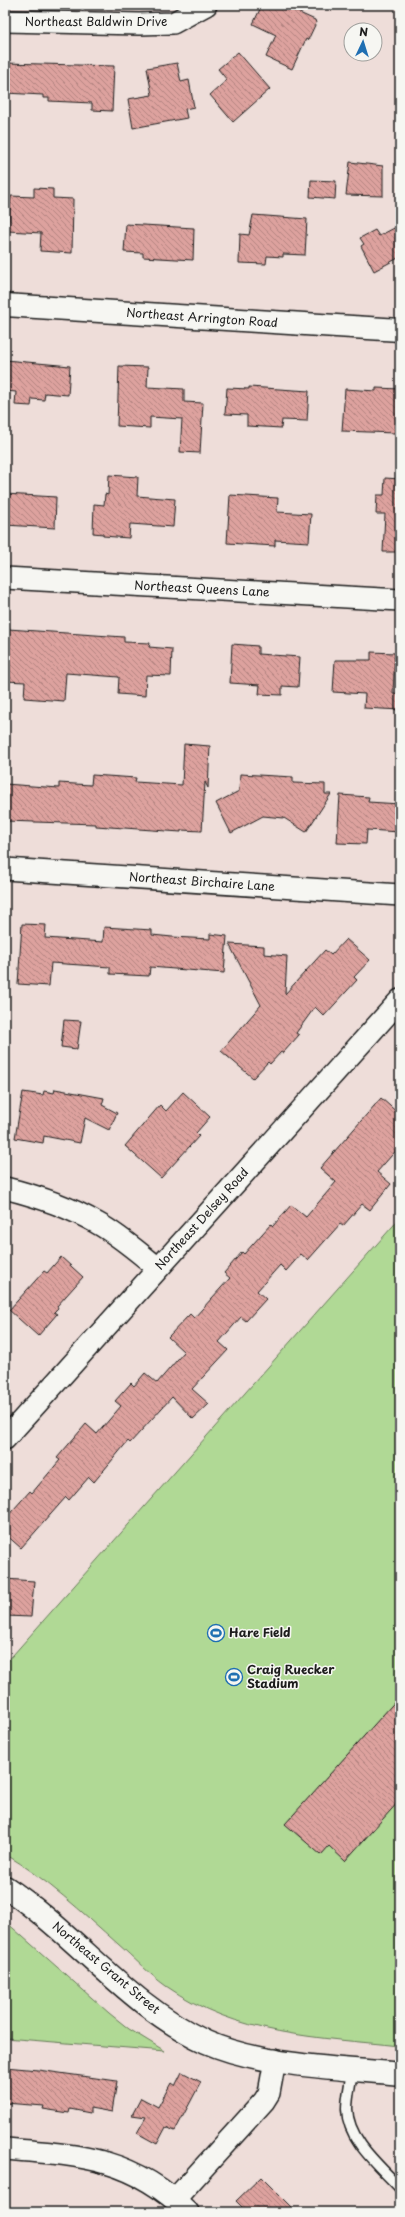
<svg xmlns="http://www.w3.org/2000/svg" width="405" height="2217" font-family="'Playpen Sans',sans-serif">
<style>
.garden{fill:#b0d995;stroke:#667a58}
.building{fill:url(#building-back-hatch);stroke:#1c1c1c}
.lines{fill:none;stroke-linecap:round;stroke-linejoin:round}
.service-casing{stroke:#1c1c1c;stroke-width:13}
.minor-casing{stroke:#1c1c1c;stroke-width:24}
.tertiary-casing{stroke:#1c1c1c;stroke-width:25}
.service{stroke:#f6f6f2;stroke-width:10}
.minor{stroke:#f6f6f2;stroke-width:21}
.tertiary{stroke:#f6f6f2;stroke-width:22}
.labels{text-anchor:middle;stroke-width:3;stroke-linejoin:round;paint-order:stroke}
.street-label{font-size:12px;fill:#1c1c1c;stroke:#f6f6f2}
.poi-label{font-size:12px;font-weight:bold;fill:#1c1c1c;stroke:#f6f6f2;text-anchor:start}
</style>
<defs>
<pattern id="building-back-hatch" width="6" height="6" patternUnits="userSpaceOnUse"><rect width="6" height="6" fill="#dda29e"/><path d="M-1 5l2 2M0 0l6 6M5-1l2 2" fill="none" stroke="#b28380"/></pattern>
</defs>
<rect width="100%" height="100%" fill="#eeddd9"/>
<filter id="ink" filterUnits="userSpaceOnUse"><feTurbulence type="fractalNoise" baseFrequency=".025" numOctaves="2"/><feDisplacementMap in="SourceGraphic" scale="8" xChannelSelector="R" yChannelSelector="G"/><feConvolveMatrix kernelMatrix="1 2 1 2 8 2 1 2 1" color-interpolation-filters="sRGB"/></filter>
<g filter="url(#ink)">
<g class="garden">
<path d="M400 1218V2046C316 2037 238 2036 166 1986 149 1974 134 1958 118 1944 82 1912 47 1879 5 1854V1664Z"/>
<polygon points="5,1921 109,2013 129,2029 165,2051 5,2038"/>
</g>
<g class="building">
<polygon points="262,5 282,5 315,20 316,23 308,40 306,39 292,69 266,57 276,35 253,24"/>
<polygon points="238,52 270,89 233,122 210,95 227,80 218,69"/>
<polygon points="5,63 114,66 112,111 92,110 92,103 49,101 49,98 43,98 43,95 5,93"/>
<polygon points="177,63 181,82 189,80 194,107 185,109 187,118 133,128 128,99 152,95 147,68"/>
<polygon points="350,162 383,166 383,196 346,195"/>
<polygon points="311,180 336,181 335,199 310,197"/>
<polygon points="34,188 53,189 53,198 73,199 72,253 40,251 41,233 8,231 11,196 34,197"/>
<polygon points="253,215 307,219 305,255 283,254 283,257 267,256 266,264 239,263 240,234 249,235"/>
<polygon points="126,224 194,228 193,260 143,257 143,253 124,252"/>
<polygon points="400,225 400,257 374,271 361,246 364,244 360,238 375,230 379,236"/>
<polygon points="5,360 70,366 68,395 45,393 44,400 32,399 31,406 15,405 16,392 5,391"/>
<polygon points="119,366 148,367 147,387 184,389 184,402 203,403 200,453 180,452 182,419 150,417 150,428 117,426"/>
<polygon points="249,387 309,391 307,421 282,420 281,428 247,426 247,415 225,414 227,388 249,389"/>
<polygon points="376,388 400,389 400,424 396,423 395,433 342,431 345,389 376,391"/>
<polygon points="109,475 138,477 137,496 175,499 173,527 130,524 129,538 103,536 103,534 93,533 94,504 104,505 105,494 108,495"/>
<polygon points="385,478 400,479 400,552 383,552 385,514 376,514 377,495 384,495"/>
<polygon points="5,494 56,497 55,528 5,525"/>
<polygon points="230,495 278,498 277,512 311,514 309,542 275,540 275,546 227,543"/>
<polygon points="8,629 124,637 124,642 150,643 149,647 172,649 171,676 146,675 145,696 118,694 119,677 66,673 64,701 24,698 25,682 5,681 5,638 7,638"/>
<polygon points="232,644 258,646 258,654 300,657 298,687 282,686 282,695 259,694 260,685 230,683"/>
<polygon points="371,652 395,653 393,694 400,694 400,710 364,708 365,694 333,692 335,660 371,660"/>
<polygon points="184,744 210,746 208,788 205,782 202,831 181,830 181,832 96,826 96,824 5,821 5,784 59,788 59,783 91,785 92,775 136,778 135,782 182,785"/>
<polygon points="240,774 293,777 293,783 325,784 325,794 331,794 306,832 284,818 263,816 231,833 216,803 239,791"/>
<polygon points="340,795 369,797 368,802 400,804 400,832 367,830 366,844 337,843"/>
<polygon points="22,924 46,925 45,938 103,942 104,927 152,930 152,935 172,937 210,939 210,934 227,936 224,973 150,967 149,976 110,974 110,967 51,963 49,986 18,984"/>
<polygon points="346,939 370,960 354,977 357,980 324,1016 315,1007 296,1033 299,1035 283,1053 281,1052 270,1064 268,1062 253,1078 221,1051 261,1005 229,944 264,946 264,954 287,956 285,994 325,950 331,955"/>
<polygon points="64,1020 81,1021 77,1049 61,1047"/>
<polygon points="55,1089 104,1098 102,1105 117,1113 109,1130 85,1118 80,1143 44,1136 43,1143 15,1138 23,1092 43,1095 44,1091 54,1093"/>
<polygon points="183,1092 210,1117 196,1133 199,1136 161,1178 125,1146 160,1105 166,1111"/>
<polygon points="381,1098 400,1115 400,1146 377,1172 391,1184 370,1210 362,1204 343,1226 340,1224 308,1260 301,1254 286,1271 280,1265 257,1291 266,1299 246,1321 241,1317 219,1342 228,1350 192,1389 209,1404 193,1419 172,1397 130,1443 128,1441 94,1482 89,1477 69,1500 66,1497 21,1548 5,1534 5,1519 30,1491 32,1493 60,1460 57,1458 86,1424 97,1434 121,1406 115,1401 131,1383 134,1386 145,1373 157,1383 184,1352 168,1337 190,1314 194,1318 230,1278 224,1273 242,1252 244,1254 271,1224 273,1226 291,1205 306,1217 336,1182 320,1168"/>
<polygon points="61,1257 83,1277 57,1306 58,1308 54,1312 57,1314 38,1336 9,1310 44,1271 47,1273"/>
<polygon points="5,1579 34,1581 31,1617 5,1616"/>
<polygon points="400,1696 400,1800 345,1861 329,1846 321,1855 285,1824"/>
<polygon points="5,2067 38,2070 117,2081 112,2112 90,2108 90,2113 70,2109 69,2113 43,2109 44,2106 5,2103"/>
<polygon points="182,2072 201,2082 175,2131 166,2127 157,2144 137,2133 146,2117 132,2115 141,2098 158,2107 171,2083 175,2086"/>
<polygon points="261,2177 296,2212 247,2212 236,2201"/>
</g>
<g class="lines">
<g class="service-casing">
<path id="service" d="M352 2069C351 2082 347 2096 347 2109 348 2141 380 2166 400 2188"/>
</g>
<g class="minor-casing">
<g id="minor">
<polyline points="5,21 139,24 173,23 206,5"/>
<polyline points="5,578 400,600"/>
<polyline points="5,869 400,895"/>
<path d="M5 1188C37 1196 68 1206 97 1223 119 1235 138 1252 158 1268"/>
<polyline points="5,1439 400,1000"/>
<path d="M5 2149C79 2155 132 2157 188 2212"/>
<polyline points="175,2199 264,2101 269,2093 275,2060"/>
</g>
</g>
<g class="tertiary-casing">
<g id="tertiary">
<polyline points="5,305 400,330"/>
<path d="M5 1887C75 1933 128 2006 206 2042 260 2066 341 2068 400 2074"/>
</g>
</g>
<use href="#service" class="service"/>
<use href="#minor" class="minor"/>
<use href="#tertiary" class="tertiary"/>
</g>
</g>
<defs>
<g id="stadium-ring" transform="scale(0.9)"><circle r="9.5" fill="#f6f6f2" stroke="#1f6fb2" stroke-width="1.5"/><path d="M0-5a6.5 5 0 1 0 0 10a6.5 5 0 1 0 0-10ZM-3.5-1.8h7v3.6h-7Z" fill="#1f6fb2"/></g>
</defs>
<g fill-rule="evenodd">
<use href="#stadium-ring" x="216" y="1633"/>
<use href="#stadium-ring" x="234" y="1677"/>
</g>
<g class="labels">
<g class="street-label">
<text x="96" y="26">Northeast Baldwin Drive</text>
<text transform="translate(202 318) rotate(4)" y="4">Northeast Arrington Road</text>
<text transform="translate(202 589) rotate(3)" y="4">Northeast Queens Lane</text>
<text transform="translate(202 882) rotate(4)" y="4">Northeast Birchaire Lane</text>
<text transform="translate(202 1219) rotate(-48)" y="4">Northeast Delsey Road</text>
<text transform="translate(106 1968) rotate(40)" y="4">Northeast Grant Street</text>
</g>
<g class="poi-label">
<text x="229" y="1637">Hare Field</text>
<text x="247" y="1674">Craig Ruecker<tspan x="247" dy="14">Stadium</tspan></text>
</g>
</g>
<rect width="405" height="2217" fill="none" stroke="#f6f6f2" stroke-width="20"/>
<rect x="10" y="10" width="385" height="2197" fill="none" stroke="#1c1c1c" stroke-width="1.5" filter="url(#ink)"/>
<g transform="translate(363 42) rotate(4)"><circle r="19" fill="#f6f6f2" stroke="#9f9f9c"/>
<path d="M0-3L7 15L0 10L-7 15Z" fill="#1f6fb2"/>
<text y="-6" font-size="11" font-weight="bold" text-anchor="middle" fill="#1c1c1c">N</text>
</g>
</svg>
